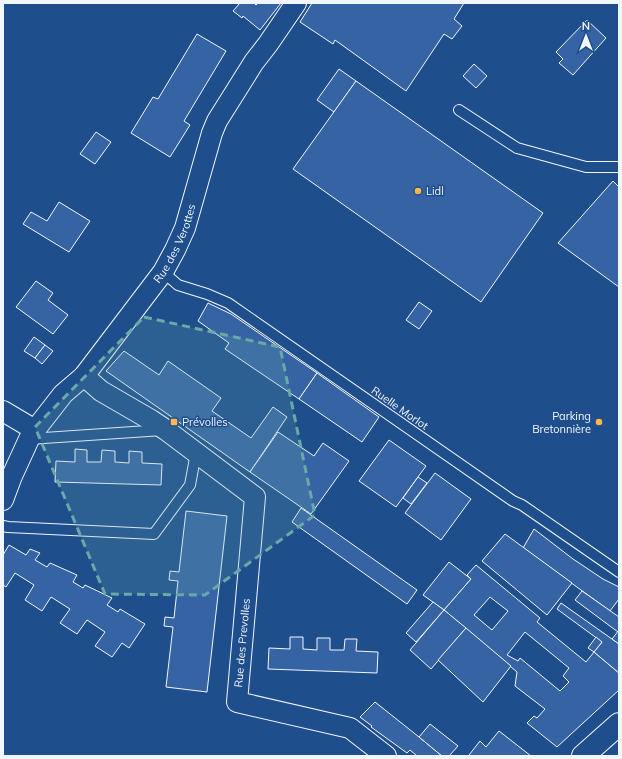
<svg xmlns="http://www.w3.org/2000/svg" width="622" height="759" font-family="Mulish,sans-serif">
<style>
.building{fill:#3563a3;stroke:#f2f6ff;fill-rule:evenodd}
.lines{fill:none;stroke-linecap:round;stroke-linejoin:round}
.service-casing{stroke:#f2f6ff;stroke-width:12}
.minor-casing{stroke:#f2f6ff;stroke-width:22}
.primary-casing{stroke:#f2f6ff;stroke-width:24}
.service{stroke:#1f4e8c;stroke-width:10}
.minor{stroke:#1f4e8c;stroke-width:20}
.primary{stroke:#1f4e8c;stroke-width:22}
.marked{fill:#6aa9a8;fill-opacity:0.2;stroke:#6aa9a8;stroke-width:3;stroke-dasharray:8 5;stroke-linejoin:round}
.poi-dot{fill:#ffb74d;stroke:#1f4e8c;stroke-width:1.5}
.labels{text-anchor:middle;stroke-width:3;stroke-linejoin:round;paint-order:stroke}
.poi-label{font-size:11px;fill:#f2f6ff;stroke:#1f4e8c;text-anchor:start}
.street-label{font-size:11px;fill:#f2f6ff;stroke:#1f4e8c}
</style>
<rect width="100%" height="100%" fill="#1f4e8c"/>
<g class="building">
<polygon points="240,3 254,3 256,5 258,3 281,3 260,30 243,16 242,18 233,11"/>
<polygon points="312,3 464,3 454,19 462,26 452,39 444,34 406,91 335,40 333,44 300,22"/>
<polygon points="587,20 606,38 573,75 559,63 563,59 556,52"/>
<polygon points="197,34 226,51 184,121 190,125 170,157 131,133 153,97 158,99"/>
<polygon points="474,64 487,76 476,88 463,76"/>
<polygon points="339,69 356,81 334,112 317,100"/>
<polygon points="356,81 543,213 481,302 293,169"/>
<polygon points="96,132 111,142 95,164 80,154"/>
<polygon points="613,181 619,187 619,287 558,243"/>
<polygon points="59,202 90,221 69,252 23,224 31,212 47,221"/>
<polygon points="36,281 53,293 48,300 68,315 53,334 16,307"/>
<polygon points="419,302 432,311 419,329 406,320"/>
<polygon points="208,303 231,314 317,373 299,399 225,349 229,343 198,321"/>
<polygon points="34,337 45,345 35,358 24,351"/>
<polygon points="45,345 53,351 42,364 35,358"/>
<polygon points="124,351 159,375 168,361 221,398 212,411 251,438 273,407 287,417 250,472 106,371"/>
<polygon points="317,373 379,417 362,442 299,399"/>
<polygon points="278,432 314,456 323,443 349,461 311,514 250,472"/>
<polygon points="389,440 426,466 396,507 359,481"/>
<polygon points="75,449 87,450 87,462 101,462 102,450 115,451 115,462 129,463 129,451 142,452 142,463 162,464 161,485 55,482 56,461 75,462"/>
<polygon points="435,473 471,499 441,540 405,513"/>
<polygon points="418,477 427,483 411,504 403,498"/>
<polygon points="301,508 417,590 407,604 292,522"/>
<polygon points="186,511 227,516 207,692 166,687 173,627 164,626 165,617 174,618 178,581 169,580 170,571 179,572"/>
<polygon points="534,529 573,559 603,579 619,587 619,599 610,611 523,548"/>
<polygon points="505,534 572,583 547,615 482,561"/>
<polygon points="9,545 26,555 30,549 40,553 35,560 47,567 50,563 77,575 73,582 83,588 85,585 112,598 107,605 118,612 120,609 145,624 129,648 122,643 112,657 95,646 105,632 87,620 77,634 60,623 70,609 51,597 42,611 25,600 34,585 15,573 6,587 3,585 3,555"/>
<polygon points="449,562 471,579 444,610 423,595"/>
<path d="M476 565 540 618 537 622 586 662 594 652 619 673V690L557 747 527 723 534 716 537 718 545 709 515 686 517 672 444 610 471 579 467 575ZM490 597 508 611 492 630 474 615ZM525 632 569 668 563 676 569 682 560 691 520 658 518 661 507 655Z"/>
<polygon points="582,591 619,617 619,630 618,632 575,600"/>
<polygon points="433,602 444,610 416,642 406,633"/>
<polygon points="561,603 619,644 619,673 594,652 602,642 557,609"/>
<polygon points="444,610 466,628 431,669 410,650"/>
<polygon points="466,628 511,666 483,702 438,660"/>
<polygon points="619,630 619,644 612,639"/>
<polygon points="290,637 303,637 303,649 317,650 317,638 330,638 330,650 344,650 345,639 357,639 356,651 378,652 377,673 268,669 269,648 290,649"/>
<polygon points="596,637 602,642 594,652 588,648"/>
<polygon points="375,702 419,737 442,756 417,756 410,750 407,753 371,727 372,726 360,717"/>
<polygon points="430,724 458,746 449,756 442,756 419,737"/>
<polygon points="499,731 531,756 471,756 469,755 480,741 486,747"/>
</g>
<g class="lines">
<g class="service-casing">
<g id="service">
<polyline points="459,110 517,148 586,167 619,167"/>
<polyline points="163,272 178,285 207,294 228,303 513,501 522,505 619,572"/>
<polyline points="29,439 163,430"/>
<polyline points="3,526 8,527 154,534 190,485 196,453"/>
</g>
</g>
<g class="minor-casing">
<g id="minor">
<polyline points="84,376 101,391 151,420 166,430 255,497 237,702 350,728 386,756"/>
<polyline points="3,411 35,430"/>
<path id="s1" d="M3 500 12 476 29 439 35 430 63 394 84 376 163 272 175 250 185 228 212 133 217 121 254 62 268 44 296 3"/>
</g>
</g>
<g class="primary-casing">
<polyline id="primary" points="583,756 619,724"/>
</g>
<use href="#service" class="service"/>
<use href="#minor" class="minor"/>
<use href="#primary" class="primary"/>
</g>
<path class="marked" d="M144 317 280 347 315 515 205 595 105 594 35 427Z"/>
<g class="poi-dot">
<circle cx="418" cy="191" r="4"/>
<rect x="170" y="418" width="8" height="8" rx="2"/>
<circle cx="599" cy="422" r="4"/>
</g>
<g class="labels">
<g class="poi-label">
<text x="426" y="195">Lidl</text>
<text x="591" y="420" text-anchor="end">Parking<tspan x="591" dy="13">Bretonnière</tspan></text>
<text x="182" y="426">Prévolles</text>
</g>
<g class="street-label">
<text dy="4" stroke="none"><textPath href="#s1" startOffset="312">Rue des Verottes</textPath></text>
<text transform="translate(400 408) rotate(35)" y="4">Ruelle Morlot</text>
<text transform="translate(242 643) rotate(-85)" y="4">Rue des Prevolles</text>
</g>
</g>
<rect width="622" height="759" fill="none" stroke="#f2f6ff" stroke-width="8"/>
<g transform="translate(586 36)" stroke="#1f4e8c" stroke-width="3" paint-order="stroke">
<path d="M0-3L7 15L0 10L-7 15Z" fill="#f2f6ff"/>
<text y="-6" font-size="11" font-weight="bold" text-anchor="middle" fill="#f2f6ff">N</text>
</g>
</svg>
